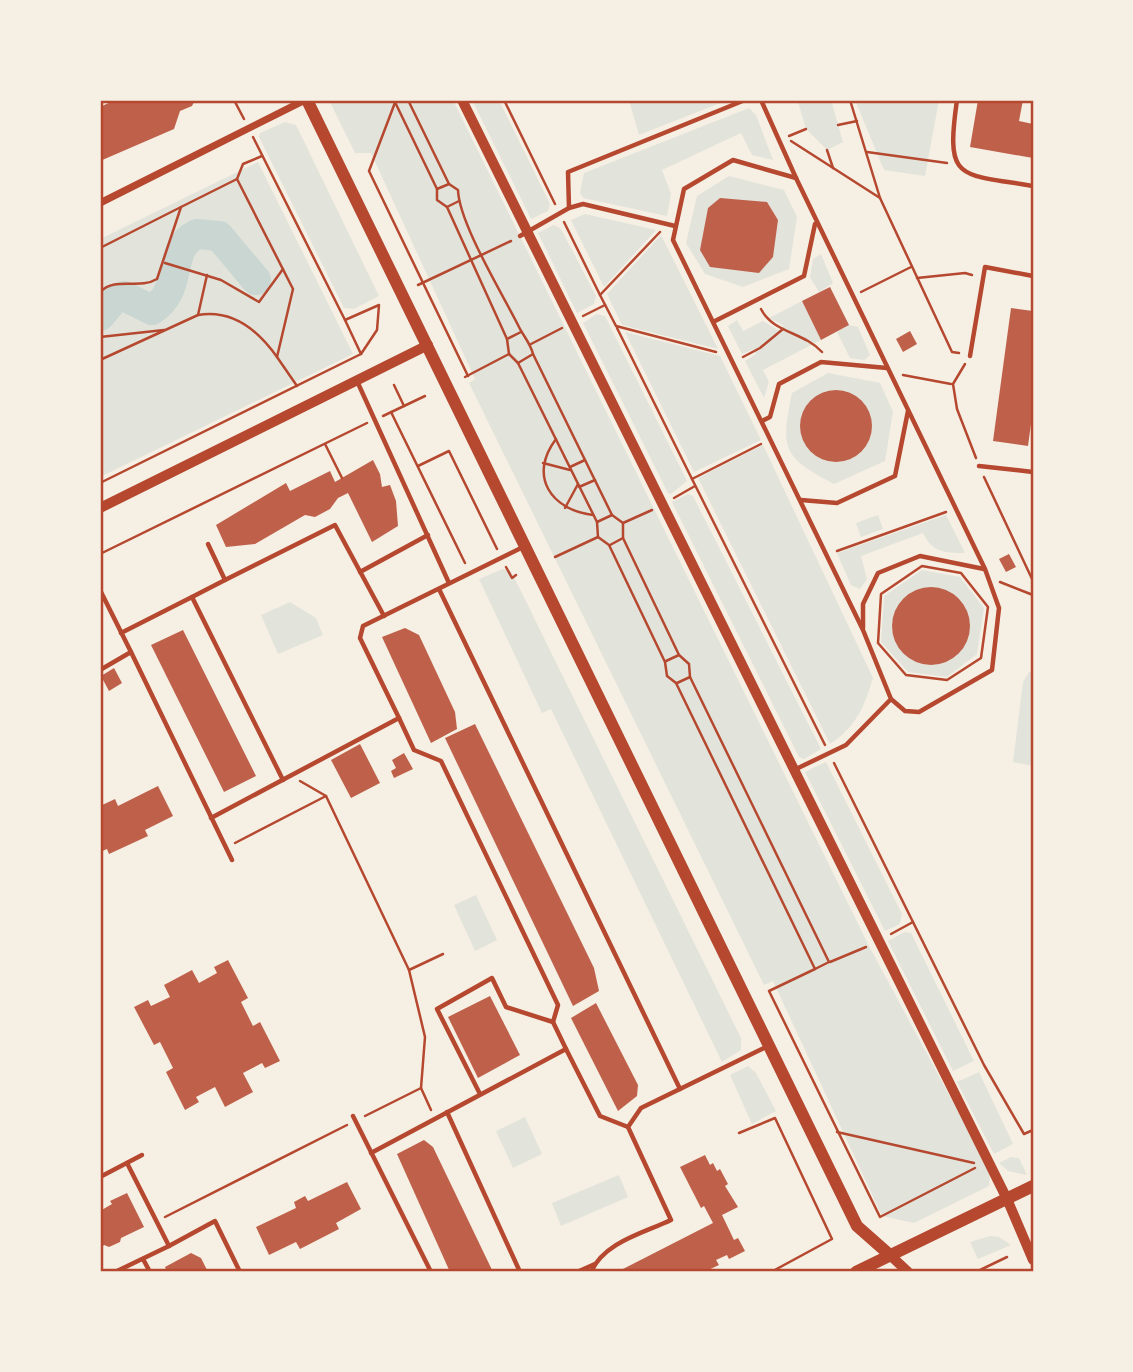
<svg xmlns="http://www.w3.org/2000/svg" width="1133" height="1372" font-family="'Crimson Pro',serif">
<style>
.green{fill:#e2e4dc}
.lines{fill:none;stroke-linecap:round;stroke-linejoin:round}
.river{stroke:#c9d6d2;stroke-width:30}
.building{fill:#bf614a}
.path{stroke:#b5482f;stroke-width:2.5}
.service{stroke:#b5482f;stroke-width:4.5}
.minor{stroke:#b5482f;stroke-width:7}
.tertiary{stroke:#b5482f;stroke-width:10}
.secondary{stroke:#b5482f;stroke-width:12}
.neatline{fill:none;stroke:#b5482f;stroke-width:2.5}
</style>
<rect width="100%" height="100%" fill="#f6efe4"/>
<g class="green">
<polygon points="329,100 453,100 869,946 990,1171 989,1186 914,1223 882,1216 773,981 764,985 469,383 475,379 371,153 355,153"/>
<polygon points="472,100 499,100 550,204 548,211 531,219"/>
<polygon points="629,100 728,100 639,135"/>
<polygon points="805,100 831,100 843,142 827,150 806,129 798,102"/>
<polygon points="855,100 939,100 925,176 884,170"/>
<polygon points="749,108 756,115 773,160 752,155 741,133 662,170 671,194 667,216 583,198 580,192 584,173"/>
<polygon points="285,122 296,125 379,296 354,309 344,308 259,137 260,133"/>
<polygon points="258,162 353,354 100,477 100,239"/>
<polygon points="729,176 784,190 797,217 789,269 743,287 705,274 686,243 697,196"/>
<polygon points="585,214 656,230 604,287 571,220"/>
<polygon points="554,225 561,229 596,296 594,304 577,313 538,233"/>
<polygon points="661,235 718,349 622,325 607,294"/>
<polygon points="821,254 833,283 819,292 810,277 813,259"/>
<polygon points="802,301 821,340 763,370 769,382 764,398 745,361 756,354 754,349 742,354 728,326 737,320 743,331 763,321 778,330 784,326 769,318"/>
<polygon points="597,314 605,316 687,481 671,494 668,493 583,323"/>
<polygon points="849,325 858,327 870,355 864,360 850,358 837,332"/>
<polygon points="625,332 720,356 761,440 694,472"/>
<path d="M828 373 880 383 893 412 885 461 834 484C783 457 780 450 792 393Z"/>
<path d="M763 445 873 678C864 707 856 727 830 744L698 478Z"/>
<polygon points="688,494 693,496 821,749 804,759 799,757 672,502"/>
<polygon points="878,515 883,529 861,537 856,523"/>
<path d="M946 515 965 553C944 553 932 552 923 533L861 556 867 579 860 589 851 585 837 553Z"/>
<polygon points="503,569 511,571 741,1038 741,1050 722,1062 551,709 542,713 479,579"/>
<polygon points="922,570 960,577 984,608 977,654 947,677 908,672 881,642 884,596"/>
<polygon points="290,602 316,618 323,635 278,654 261,615"/>
<polygon points="1029,672 1033,672 1033,766 1013,762 1023,682"/>
<polygon points="826,762 902,914 900,924 885,931 805,772"/>
<polygon points="476,895 497,940 475,951 454,905"/>
<polygon points="905,932 911,933 974,1061 953,1071 888,941"/>
<polygon points="748,1066 756,1073 776,1111 752,1124 730,1075"/>
<polygon points="979,1072 1013,1144 994,1154 957,1082"/>
<polygon points="525,1117 542,1154 513,1168 496,1131"/>
<polygon points="1011,1157 1019,1158 1027,1175 1008,1171 999,1163"/>
<polygon points="619,1175 628,1197 561,1226 552,1203"/>
<polygon points="990,1236 999,1237 1011,1245 978,1259 970,1242"/>
</g>
<g class="lines">
<path class="river" d="M100 316 114 299 124 296 152 310C185 289 165 249 197 234L219 236 256 280"/>
</g>
<g class="building">
<polygon points="115,100 195,100 192,106 180,111 174,129 100,161 100,107"/>
<polygon points="978,100 1023,100 1019,121 1033,124 1033,158 970,147"/>
<polygon points="720,198 767,202 778,220 773,257 759,273 710,267 700,250 708,208"/>
<polygon points="830,287 849,325 821,340 802,301"/>
<polygon points="1011,308 1033,311 1033,409 1028,446 993,441"/>
<polygon points="910,331 917,344 903,352 896,339"/>
<circle cx="836" cy="426" r="36"/>
<polygon points="373,460 380,474 382,487 390,485 396,501 398,526 372,542 348,493 338,498 330,509 315,517 305,515 255,544 226,547 216,525 286,483 290,491 330,471 335,482"/>
<polygon points="1009,554 1016,567 1006,572 999,559"/>
<circle cx="931" cy="626" r="39"/>
<polygon points="405,628 419,635 455,712 457,729 431,743 382,637"/>
<polygon points="183,630 256,776 224,792 151,645"/>
<polygon points="114,668 122,683 109,691 101,676"/>
<polygon points="475,724 594,968 599,991 573,1006 445,738"/>
<polygon points="360,744 380,783 351,798 331,760"/>
<polygon points="404,753 413,769 394,778 391,771 396,768 392,760"/>
<polygon points="158,786 173,816 145,830 148,836 109,854 107,849 100,852 100,814 103,813 100,806 115,799 118,806"/>
<polygon points="228,960 248,998 241,1002 253,1026 260,1022 280,1061 265,1068 262,1063 243,1073 253,1092 225,1107 215,1087 196,1097 199,1102 185,1110 166,1072 173,1068 160,1042 154,1045 134,1007 148,1000 151,1006 170,997 164,985 192,970 199,983 217,973 214,967"/>
<polygon points="490,996 520,1055 478,1078 448,1017"/>
<polygon points="596,1003 638,1085 637,1096 618,1111 571,1018"/>
<polygon points="424,1140 433,1147 493,1272 450,1272 397,1154"/>
<polygon points="705,1155 710,1165 713,1163 717,1171 720,1169 728,1184 725,1186 738,1207 722,1215 734,1240 738,1238 745,1251 729,1259 727,1255 716,1260 719,1265 704,1272 699,1269 687,1272 622,1272 621,1270 713,1223 704,1206 701,1208 680,1167"/>
<polygon points="347,1182 361,1209 336,1223 339,1229 300,1249 296,1242 269,1255 256,1227 296,1208 294,1202 305,1196 308,1201"/>
<polygon points="127,1193 144,1227 121,1238 120,1242 109,1247 104,1245 100,1249 100,1211 112,1204 110,1201"/>
<polygon points="191,1253 201,1258 208,1272 167,1272 165,1267"/>
</g>
<g class="lines">
<g class="path">
<polyline points="234,100 244,119"/>
<path d="M394 100 437 189V200L447 207 507 339 509 354 518 363 597 522 598 537 609 545 665 662 667 676 676 683 815 969 829 962 690 677 689 664 679 655 623 538V523L612 515 533 354C530 342 523 336 518 325 502 293 459 223 458 190L449 184 408 100"/>
<polyline points="396,100 369,171 468,376"/>
<polyline points="504,100 555,204"/>
<polyline points="850,100 880,198 952,352 959,353"/>
<polyline points="838,125 857,121"/>
<polyline points="789,136 806,129"/>
<polyline points="253,137 345,320"/>
<polyline points="791,141 880,198"/>
<polyline points="827,150 833,168"/>
<polyline points="867,152 947,163"/>
<polyline points="262,156 243,164 237,179 293,289 277,357 297,386"/>
<polyline points="437,189 449,184"/>
<polyline points="447,207 459,201"/>
<polyline points="564,222 600,295"/>
<polyline points="660,232 600,295 616,326 716,352"/>
<polyline points="100,248 181,207"/>
<polyline points="165,263 221,280 259,302 283,269"/>
<polyline points="917,278 965,273 972,275"/>
<polyline points="418,285 511,241"/>
<path d="M100 292C116 276 139 290 157 279L181 207 237 179"/>
<polyline points="861,292 911,267"/>
<polygon points="379,305 377,330 361,354 345,320"/>
<path d="M761 309C773 333 804 332 822 352"/>
<polyline points="198,315 207,275"/>
<polyline points="583,316 605,305"/>
<polyline points="617,328 692,479 761,444"/>
<polyline points="100,337 164,330"/>
<polyline points="507,339 521,332"/>
<polyline points="531,344 562,328"/>
<polyline points="743,357 760,348 783,329"/>
<path d="M100 360 198 315C233 309 258 330 277 357"/>
<polyline points="518,363 533,354"/>
<polyline points="965,364 953,384 957,409 976,458"/>
<polyline points="903,375 951,384"/>
<polyline points="465,377 509,354"/>
<polyline points="394,385 404,406 425,396"/>
<polyline points="391,412 465,563"/>
<polyline points="383,416 404,406"/>
<path d="M556 439C528 476 551 510 593 515"/>
<polyline points="325,444 342,478"/>
<polyline points="543,463 570,470"/>
<polyline points="418,466 449,451 497,549"/>
<polyline points="570,467 585,460"/>
<polyline points="984,477 1033,581"/>
<polyline points="692,479 825,745"/>
<polyline points="100,483 361,354"/>
<polyline points="579,487 595,480"/>
<polyline points="674,498 695,486"/>
<polyline points="565,508 578,484"/>
<polyline points="597,522 612,515"/>
<polyline points="623,523 652,510"/>
<polyline points="610,545 623,538"/>
<polyline points="837,551 946,512"/>
<polyline points="100,554 367,423"/>
<polyline points="555,557 598,537"/>
<polygon points="922,566 961,573 988,607 981,658 947,680 906,675 878,643 881,594"/>
<polyline points="506,567 512,578 516,575"/>
<polyline points="1000,582 1033,595"/>
<polyline points="666,661 679,655"/>
<polyline points="677,683 690,677"/>
<polyline points="834,763 984,1065 1024,1134 1033,1130"/>
<polyline points="326,796 409,970"/>
<polyline points="235,843 326,796 300,781"/>
<polyline points="891,934 913,922"/>
<polyline points="830,962 866,947"/>
<polyline points="815,969 769,991 880,1217 975,1168"/>
<polyline points="421,1088 431,1110"/>
<polyline points="365,1116 421,1088 425,1037 409,970 443,954"/>
<polyline points="837,1132 974,1163"/>
<polyline points="739,1133 775,1118 832,1239 771,1272"/>
<polyline points="165,1217 347,1125"/>
<polyline points="976,1272 1007,1257"/>
</g>
<g class="service">
<polyline points="761,100 796,178"/>
<path d="M957 100C945 183 959 173 1033 186"/>
<polyline points="569,208 568,172 745,100"/>
<polyline points="520,236 569,208 583,204 675,226"/>
<polyline points="715,321 804,276 815,224"/>
<polyline points="970,356 985,267 1033,276"/>
<polyline points="357,381 449,583"/>
<polyline points="762,421 770,417 779,384 821,362 887,368"/>
<polyline points="979,466 1033,472"/>
<polyline points="801,500 837,503 895,476 908,411"/>
<polyline points="360,572 428,535"/>
<polyline points="225,580 335,525 384,616"/>
<polyline points="439,589 680,1089"/>
<polyline points="100,590 131,652 100,670"/>
<polyline points="192,597 225,580 208,544"/>
<polyline points="863,628 863,604 878,573 920,556 984,569"/>
<polyline points="121,633 192,597 283,780"/>
<polyline points="131,652 232,860"/>
<polyline points="399,718 414,750 441,761 558,1005 553,1022 566,1049"/>
<polyline points="794,770 846,745 891,699 905,711 919,712 992,670 999,608 985,569 796,178 733,160 684,189 673,240 863,630 891,699"/>
<polyline points="211,818 399,718 360,638 363,626 523,547"/>
<polyline points="480,1094 437,1009 492,978 506,1007 553,1022"/>
<polyline points="447,1112 520,1272"/>
<polyline points="353,1116 431,1272"/>
<polyline points="371,1153 566,1049 600,1116 628,1127"/>
<polyline points="100,1177 142,1155"/>
<polyline points="169,1246 215,1221 240,1272"/>
<polyline points="143,1259 150,1272"/>
<polyline points="115,1272 169,1246 127,1163"/>
<polyline points="577,1272 595,1264"/>
<path d="M591 1272C604 1242 644 1233 671 1220L628 1127 641 1108 768 1046"/>
</g>
<polyline class="minor" points="100,203 305,100"/>
<g class="tertiary">
<polyline points="462,100 1007,1199 1033,1260"/>
<polyline points="100,508 428,345"/>
<polyline points="891,1256 908,1272"/>
</g>
<g class="secondary">
<polyline points="307,100 857,1226 891,1256"/>
<polyline points="856,1272 1033,1186"/>
</g>
</g>
<rect width="1133" height="1372" fill="none" stroke="#f6efe4" stroke-width="203"/>
<rect x="102" y="102" width="930" height="1168" class="neatline"/>
</svg>
